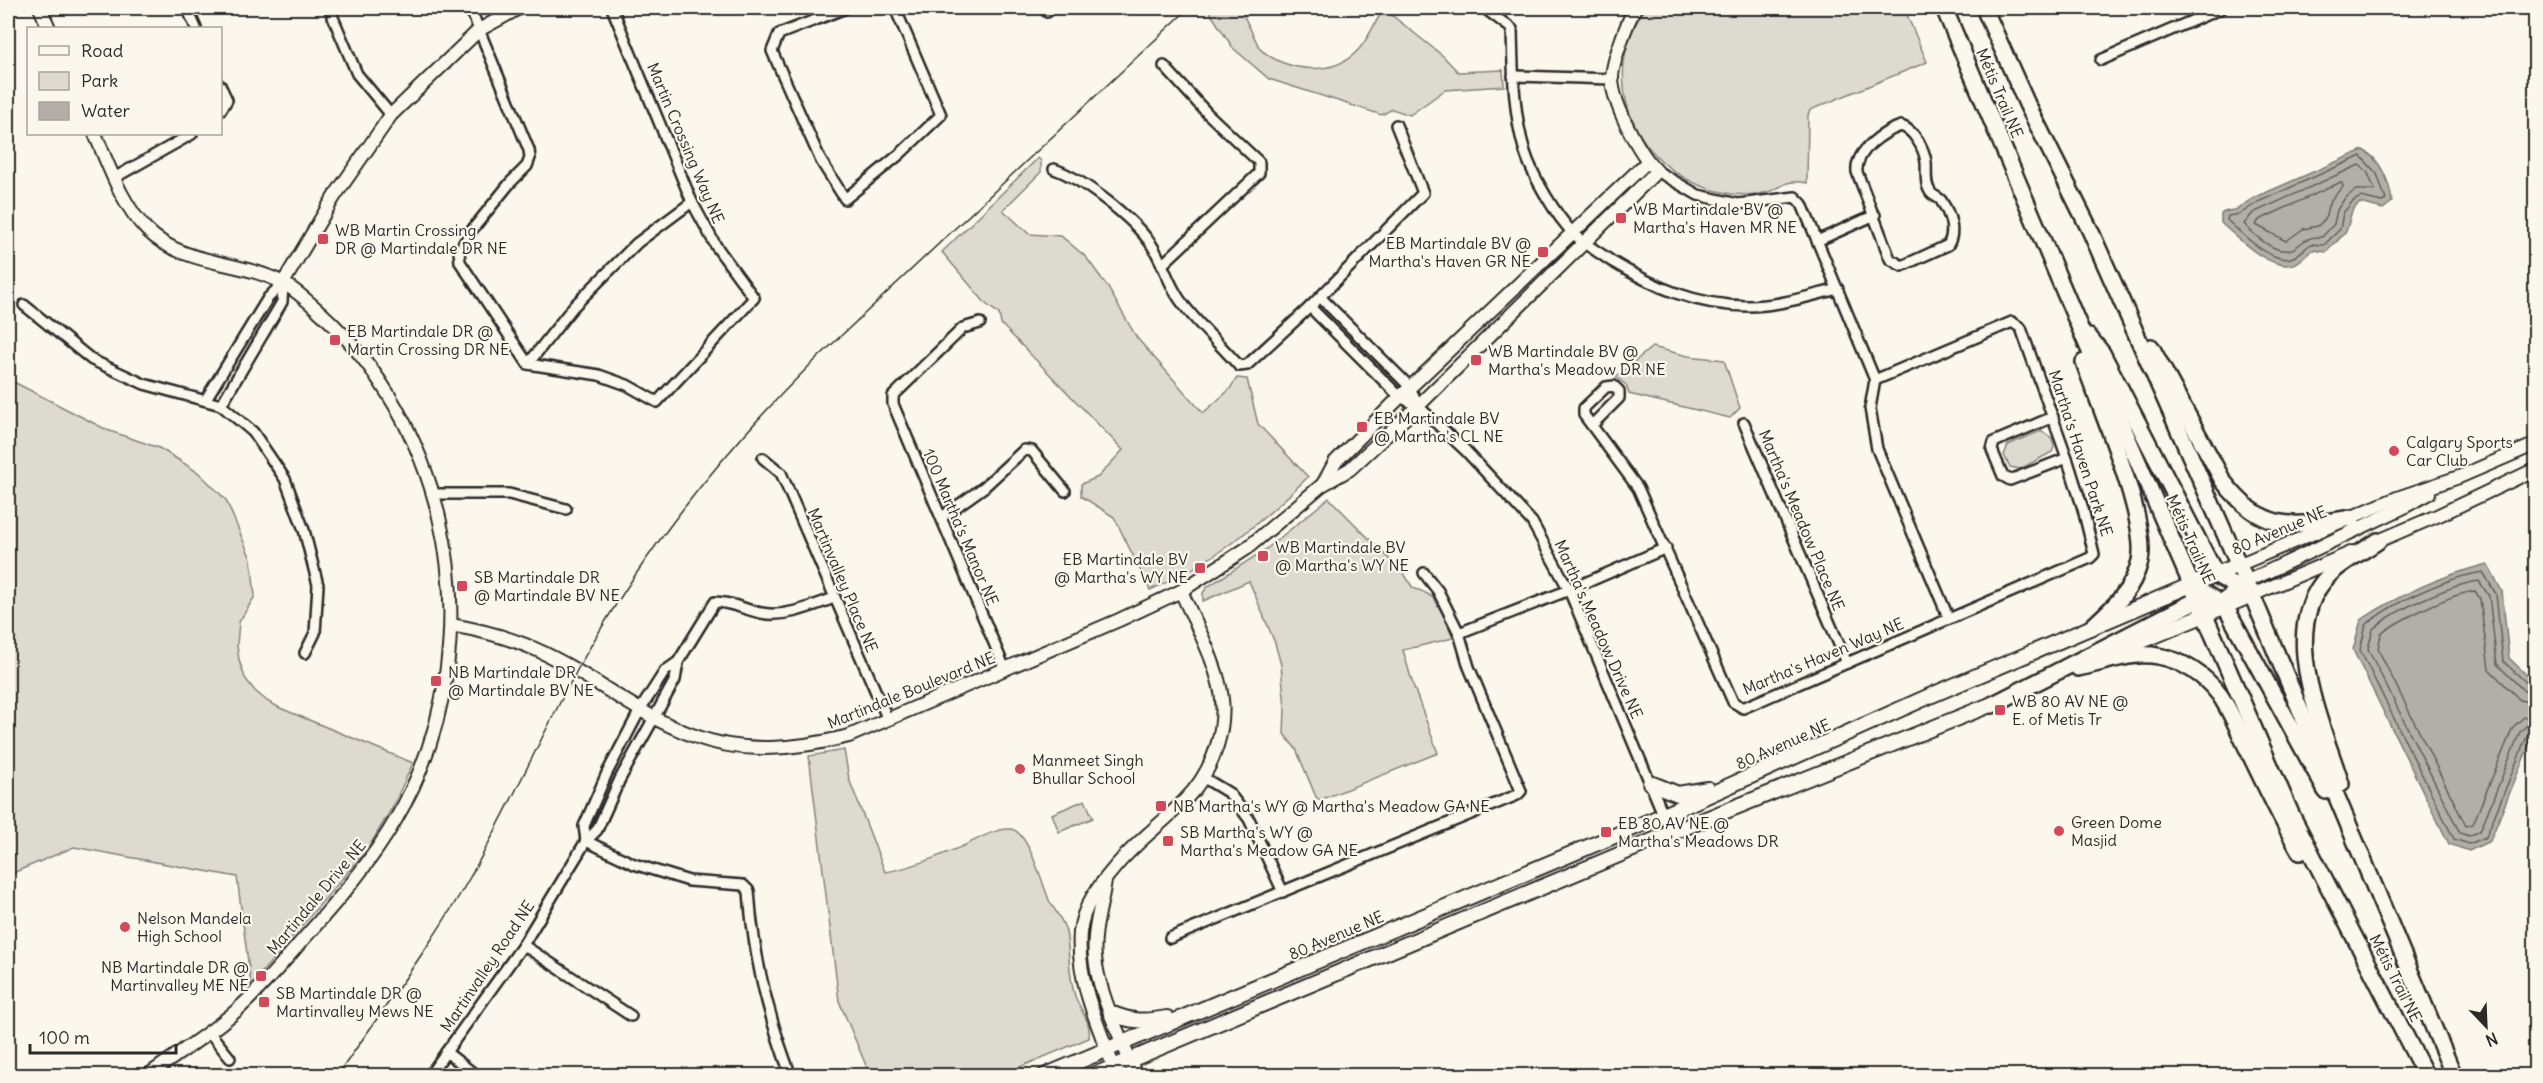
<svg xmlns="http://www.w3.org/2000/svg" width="2543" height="1083" font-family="Delius,sans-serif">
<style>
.green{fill:#dddad0;stroke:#84827e;stroke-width:1.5}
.water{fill:#b1afa7;stroke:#7b7a75;stroke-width:1.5}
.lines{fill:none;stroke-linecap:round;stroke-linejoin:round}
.shore{stroke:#61605d;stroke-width:1.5}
.minor-casing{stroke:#2b2b2b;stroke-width:14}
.tertiary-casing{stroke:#2b2b2b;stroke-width:16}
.secondary-casing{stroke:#2b2b2b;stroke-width:18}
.primary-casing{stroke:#2b2b2b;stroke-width:20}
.minor{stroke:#fbf7ec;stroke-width:9}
.tertiary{stroke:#fbf7ec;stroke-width:12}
.secondary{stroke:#fbf7ec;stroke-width:14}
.primary{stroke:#fbf7ec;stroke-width:15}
.tram{stroke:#2b2b2b;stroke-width:1.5}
.poi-dot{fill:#d1495b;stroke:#fbf7ec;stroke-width:2}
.labels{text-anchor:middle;stroke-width:4.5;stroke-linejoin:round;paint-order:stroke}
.street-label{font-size:16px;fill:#2b2b2b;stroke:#fbf7ec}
.poi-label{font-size:16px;fill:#2b2b2b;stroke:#fbf7ec;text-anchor:start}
</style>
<rect width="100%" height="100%" fill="#fbf7ec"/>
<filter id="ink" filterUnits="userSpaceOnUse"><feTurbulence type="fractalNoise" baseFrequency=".0167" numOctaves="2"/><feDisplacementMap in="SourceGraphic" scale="12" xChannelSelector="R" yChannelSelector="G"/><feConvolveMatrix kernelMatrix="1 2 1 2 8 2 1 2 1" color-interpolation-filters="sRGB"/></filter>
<g filter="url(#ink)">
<g class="green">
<path d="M1207 8H1240L1260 49C1286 72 1334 78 1359 49 1369 38 1375 21 1384 9L1443 56 1458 72 1503 70 1504 86 1445 90 1410 115 1392 109 1382 115 1269 79 1233 48Z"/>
<path d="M1645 8H1904L1927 62 1810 110 1808 115 1807 183C1784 178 1783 189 1764 193 1755 195 1742 195 1732 194 1642 181 1592 86 1645 8Z"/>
<path d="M1038 158 1041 161V172L1003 210 1029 234 1061 236 1086 257 1107 286 1137 338 1203 413 1229 390 1237 378 1247 379 1258 424 1308 477C1261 523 1212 564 1150 590L1114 517 1081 496V484L1098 477 1123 450 1001 324 999 314 986 304 942 252Z"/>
<polygon points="1652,347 1688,356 1724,360 1740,408 1730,418 1629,394 1626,385 1616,377"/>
<polygon points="8,379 107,430 159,448 174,457 199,473 226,500 251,559 255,596 239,622 237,645 239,660 245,678 255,691 267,701 280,708 413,763 392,808 367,850 251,985 237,877 74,847 8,875"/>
<polygon points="2041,431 2052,438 2054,447 2052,452 2020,469 2010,467 2004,455 2008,445"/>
<path d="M1329 498 1405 575 1413 588C1443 597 1443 611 1453 638L1403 650 1413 685 1438 753 1320 800 1316 797 1296 749 1284 734 1285 708 1281 665 1275 643 1249 581 1203 601V593L1207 587 1265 550Z"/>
<path d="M844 750 849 779 885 872C911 868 939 856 963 846 977 840 995 828 1011 829 1028 831 1043 885 1049 900 1054 910 1064 921 1066 932 1070 953 1068 975 1075 996 1080 1010 1092 1022 1089 1038L1001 1075H870L839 1001 809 756Z"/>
<polygon points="1085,800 1093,818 1059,832 1052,814"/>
</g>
<g class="water">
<path d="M2363 150C2381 159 2390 183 2392 202L2383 209 2360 203C2347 211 2352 221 2345 232 2339 240 2333 245 2326 252L2313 250C2307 254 2300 262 2294 264 2269 271 2237 237 2221 223V214C2227 209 2234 212 2239 208 2245 204 2249 200 2256 197Z"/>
<path d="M2487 564 2502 591 2509 658 2535 683V731L2490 841 2469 851 2449 844 2353 650 2361 620C2400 594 2441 576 2487 564Z"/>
</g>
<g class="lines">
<g class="shore">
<path d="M2361 156 2377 174 2386 200 2382 202 2361 197 2353 201 2343 213 2340 229 2324 245 2311 244C2305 248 2298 256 2291 258 2271 264 2240 232 2227 220L2228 216 2240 214 2258 202Z"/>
<path d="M2359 165 2367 171 2375 190H2356L2345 198 2337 210 2334 224 2322 237C2300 236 2302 248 2288 250 2273 253 2253 234 2244 224L2253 213Z"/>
<polygon points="2339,183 2342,183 2343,187 2334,196 2328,206 2325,219 2318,226 2303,229 2286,241 2256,225 2259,220"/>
<path d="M2536 687 2529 685 2503 661 2496 594 2483 572C2449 577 2392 602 2366 625L2360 650 2454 839 2469 844 2486 837 2527 736 2536 732"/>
<path d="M2536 695 2524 691 2497 664 2489 596 2479 581C2450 585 2396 609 2373 629L2368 649 2460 833 2469 836 2480 831 2520 732 2526 726 2536 724"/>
<path d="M2536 704 2520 700 2489 669 2480 599 2475 591C2451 594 2400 619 2381 634L2378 649 2466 826 2473 824 2513 727 2524 717 2536 715"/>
</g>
<g class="minor-casing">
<g id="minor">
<polyline points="187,8 196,28"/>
<polyline points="329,8 357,74 391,115"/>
<polyline points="470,8 529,150 530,158 527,166 510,183 472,230 459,251 460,262 528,364 599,375 627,385 657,402 754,298 716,246 692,202 612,8"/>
<polyline points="846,8 779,34 772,51 821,161 845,199 900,154 941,115 895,8"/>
<polyline points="1045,8 1047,12 1052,8"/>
<path d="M1484 8 1512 29C1513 70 1513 113 1525 152 1533 177 1556 216 1574 234 1585 245 1599 252 1611 261 1654 287 1697 306 1748 306 1779 306 1809 296 1838 289"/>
<polyline points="2101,60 2222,8"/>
<polyline points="1513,76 1612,79"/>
<polyline points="220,85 227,100 220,111"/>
<path d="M1901 126C1914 130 1924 148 1926 162 1927 172 1924 184 1931 193 1934 197 1940 197 1942 202 1950 214 1956 232 1948 245L1902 266 1890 259 1857 172C1855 151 1883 132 1901 126Z"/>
<path d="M1054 169C1083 179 1133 218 1151 244 1162 260 1167 280 1178 297 1193 320 1220 344 1239 366L1247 365 1310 307 1423 193 1396 125"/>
<polyline points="1657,171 1698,195 1738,204 1795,197 1802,204 1875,380 1870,408 1877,449 1949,619"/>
<polyline points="114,178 192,134"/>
<polyline points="1817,241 1875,215"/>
<polyline points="1163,264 1259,173 1259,162 1207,113 1164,66"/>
<polyline points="1320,297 1410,387 1418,406"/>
<polyline points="24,305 92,360 144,384 221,405 253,432 285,479 304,530 318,585 315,633 305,653"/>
<polyline points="1310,307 1400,397 1418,406 1466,451 1532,522 1569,590 1671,833"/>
<polyline points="980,323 963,328 893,396 893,404 1005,669"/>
<polyline points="528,364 573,307 637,243 692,202"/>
<polyline points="206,399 268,298 283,283"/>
<polyline points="221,405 282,302 283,283"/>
<polyline points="2053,417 1994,442 1992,450 2003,476 2010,480 2067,458"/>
<polyline points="1744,423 1847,663"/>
<polyline points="1593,424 1619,398 1619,391 1614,386 1606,387 1584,408 1584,415 1638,488 1733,702 1743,708 2090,558 2094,554 2083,509 2067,458 2021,328 2012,322 1875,380"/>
<polyline points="763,458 781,473 888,720"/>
<polyline points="433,494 509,494 566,509"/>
<polyline points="942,517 984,487 1024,450 1032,451 1065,491"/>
<polyline points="1459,633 1569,590 1666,548"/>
<polyline points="1204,778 1229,793 1249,819 1283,892"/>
<path d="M586 841 634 864 689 881 743 885 749 891C753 955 768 1016 791 1076"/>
<polyline points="586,841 584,826 607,773 640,710 665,671 678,662"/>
<polyline points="1170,938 1517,795 1521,791 1469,667 1459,633 1438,591 1424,573"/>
<polyline points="523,945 631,1016"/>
<polyline points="210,1033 230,1058"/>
<polyline points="446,1052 477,1076"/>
<path d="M429 1076 523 945 586 841 597 830 620 779 675 680 678 662 715 602C732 602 745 610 761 613 785 618 812 606 834 598"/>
</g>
</g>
<g class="tertiary-casing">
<g id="tertiary">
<polyline points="40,8 49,28"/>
<path d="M95 134C109 166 122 205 147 230 183 266 240 260 283 283 296 290 310 303 321 313 380 366 421 441 439 517 463 617 449 729 396 819 372 861 340 898 307 935 284 961 262 988 236 1011 208 1035 177 1054 147 1076"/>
<polyline points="283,283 334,197 391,115 479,30 519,8"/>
<polyline points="1323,484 1335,462 1400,397 1647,162"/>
<polyline points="2371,544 2439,515 2536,469"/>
<polyline points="2238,565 2397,498 2459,477 2536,444"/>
<polyline points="2252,595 2353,552"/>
<polyline points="2214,607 2246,582 2402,508 2429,493"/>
<path d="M451 625C480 630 508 637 535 649 590 673 635 714 692 735 743 755 798 749 849 736L1119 620 1181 591 1246 549 1322 485 1350 469 1418 406 1657 171C1639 154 1613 104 1612 79 1612 62 1627 23 1635 8"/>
<path d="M1105 880C1102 905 1092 932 1095 957 1098 994 1123 1041 1136 1076"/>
<path d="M1117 1076C1100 1029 1076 982 1080 932 1083 905 1099 886 1116 866 1137 841 1163 823 1185 800 1214 771 1230 723 1219 683 1211 651 1194 621 1181 591"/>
</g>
</g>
<g class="secondary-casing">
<g id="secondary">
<polyline points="2106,656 2252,595"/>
<polyline points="1650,783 1678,794 1708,789"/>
<path d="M1111 1013C1130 1022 1146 1022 1167 1018"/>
<polyline points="1044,1076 1664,815 1932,695 2238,565"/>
<polyline points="1092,1076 1671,833 2000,701"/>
</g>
</g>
<g class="primary-casing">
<g id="primary">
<polyline points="1944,8 2079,326 2291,814 2426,1076"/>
<polyline points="1984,8 2027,104 2090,230 2252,595 2454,1076"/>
<polyline points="2089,337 2102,353 2216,575 2252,595"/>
<path d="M2151 347 2223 481C2264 534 2292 527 2352 518"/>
<path d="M2084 362C2099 405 2149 520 2140 561 2133 590 2113 608 2092 627"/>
<polyline points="2191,585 2225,606 2326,791"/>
<path d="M2078 668C2103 663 2132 651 2158 656 2182 660 2204 675 2219 694 2231 711 2239 732 2248 750 2265 785 2281 819 2300 852"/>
<polyline points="1992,705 2205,596"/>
<path d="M2341 784C2322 723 2276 629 2329 575 2342 562 2362 552 2378 541"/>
</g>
</g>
<use href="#minor" class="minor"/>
<use href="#tertiary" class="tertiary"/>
<use href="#secondary" class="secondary"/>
<use href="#primary" class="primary"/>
<path class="tram" d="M337 1076C383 1009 433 943 473 872 511 804 543 732 581 663 642 554 721 454 809 366L1189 8"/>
</g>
</g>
<g class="poi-dot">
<rect x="1615" y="212" width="12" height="12" rx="3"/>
<rect x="317" y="233" width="12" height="12" rx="3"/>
<rect x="1537" y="246" width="12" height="12" rx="3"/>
<rect x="329" y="334" width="12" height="12" rx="3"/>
<rect x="1470" y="354" width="12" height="12" rx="3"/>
<rect x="1356" y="421" width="12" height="12" rx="3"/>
<circle cx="2394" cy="451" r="6"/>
<rect x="1257" y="550" width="12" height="12" rx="3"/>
<rect x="1194" y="562" width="12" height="12" rx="3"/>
<rect x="456" y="580" width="12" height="12" rx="3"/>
<rect x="430" y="675" width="12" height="12" rx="3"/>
<rect x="1994" y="704" width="12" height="12" rx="3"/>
<circle cx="1020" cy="769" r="6"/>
<rect x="1155" y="800" width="12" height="12" rx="3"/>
<circle cx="2059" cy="831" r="6"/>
<rect x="1600" y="826" width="12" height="12" rx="3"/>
<rect x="1162" y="835" width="12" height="12" rx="3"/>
<circle cx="125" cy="927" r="6"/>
<rect x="255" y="970" width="12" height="12" rx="3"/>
<rect x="258" y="996" width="12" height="12" rx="3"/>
</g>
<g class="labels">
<g class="street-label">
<text transform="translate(2000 93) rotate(67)" y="6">Métis Trail NE</text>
<text transform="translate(686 143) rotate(67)" y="6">Martin Crossing Way NE</text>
<text transform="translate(2081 453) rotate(72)" y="6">Martha's Haven Park NE</text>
<text transform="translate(1802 520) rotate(67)" y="6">Martha's Meadow Place NE</text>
<text transform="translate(961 527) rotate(67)" y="6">100 Martha's Manor NE</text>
<text transform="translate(2279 530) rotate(-23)" y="6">80 Avenue NE</text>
<text transform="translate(2191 539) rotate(66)" y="6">Métis Trail NE</text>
<text transform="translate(843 580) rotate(67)" y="6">Martinvalley Place NE</text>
<text transform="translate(1599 629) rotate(66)" y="6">Martha's Meadow Drive NE</text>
<text transform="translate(1823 656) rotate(-23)" y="6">Martha's Haven Way NE</text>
<text transform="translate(911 690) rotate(-22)" y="6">Martindale Boulevard NE</text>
<text transform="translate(1783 744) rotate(-24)" y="6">80 Avenue NE</text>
<text transform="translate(316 897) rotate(-50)" y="6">Martindale Drive NE</text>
<text transform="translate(1336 935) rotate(-23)" y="6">80 Avenue NE</text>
<text transform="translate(487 966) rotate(-56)" y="6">Martinvalley Road NE</text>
<text transform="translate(2396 978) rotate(63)" y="6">Métis Trail NE</text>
</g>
<g class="poi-label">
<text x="1633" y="215">WB Martindale BV @<tspan x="1633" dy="18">Martha's Haven MR NE</tspan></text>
<text x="335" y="236">WB Martin Crossing<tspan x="335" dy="18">DR @ Martindale DR NE</tspan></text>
<text x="1531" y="249" text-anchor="end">EB Martindale BV @<tspan x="1531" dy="18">Martha's Haven GR NE</tspan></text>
<text x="347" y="337">EB Martindale DR @<tspan x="347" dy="18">Martin Crossing DR NE</tspan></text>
<text x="1488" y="357">WB Martindale BV @<tspan x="1488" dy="18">Martha's Meadow DR NE</tspan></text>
<text x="1374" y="424">EB Martindale BV<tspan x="1374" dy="18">@ Martha's CL NE</tspan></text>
<text x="2406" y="448">Calgary Sports<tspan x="2406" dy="18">Car Club</tspan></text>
<text x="1275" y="553">WB Martindale BV<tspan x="1275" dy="18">@ Martha's WY NE</tspan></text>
<text x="1188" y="565" text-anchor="end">EB Martindale BV<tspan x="1188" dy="18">@ Martha's WY NE</tspan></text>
<text x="474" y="583">SB Martindale DR<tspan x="474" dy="18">@ Martindale BV NE</tspan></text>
<text x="448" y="678">NB Martindale DR<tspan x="448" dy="18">@ Martindale BV NE</tspan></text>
<text x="2012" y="707">WB 80 AV NE @<tspan x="2012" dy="18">E. of Metis Tr</tspan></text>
<text x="1032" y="766">Manmeet Singh<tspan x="1032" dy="18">Bhullar School</tspan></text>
<text x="1173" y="812">NB Martha's WY @ Martha's Meadow GA NE</text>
<text x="2071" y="828">Green Dome<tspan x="2071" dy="18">Masjid</tspan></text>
<text x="1618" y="829">EB 80 AV NE @<tspan x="1618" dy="18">Martha's Meadows DR</tspan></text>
<text x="1180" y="838">SB Martha's WY @<tspan x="1180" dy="18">Martha's Meadow GA NE</tspan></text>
<text x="137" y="924">Nelson Mandela<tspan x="137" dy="18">High School</tspan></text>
<text x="249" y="973" text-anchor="end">NB Martindale DR @<tspan x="249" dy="18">Martinvalley ME NE</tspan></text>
<text x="276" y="999">SB Martindale DR @<tspan x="276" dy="18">Martinvalley Mews NE</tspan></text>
</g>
</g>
<rect width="2543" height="1083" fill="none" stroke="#fbf7ec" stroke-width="30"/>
<rect x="15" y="15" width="2513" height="1053" fill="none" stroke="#2b2b2b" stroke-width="2" filter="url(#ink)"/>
<rect x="27" y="27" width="195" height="108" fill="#fbf7ec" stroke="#a8a59f" stroke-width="1.5"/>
<rect x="39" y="46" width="30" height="9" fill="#fbf7ec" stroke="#a8a59f" stroke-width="1.5"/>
<text x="81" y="57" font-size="18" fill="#2b2b2b">Road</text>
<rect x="39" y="72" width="30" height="18" fill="#dddad0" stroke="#a8a59f" stroke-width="1.5"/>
<text x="81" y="87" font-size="18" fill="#2b2b2b">Park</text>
<rect x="39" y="102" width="30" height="18" fill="#b1afa7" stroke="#a8a59f" stroke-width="1.5"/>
<text x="81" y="117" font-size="18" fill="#2b2b2b">Water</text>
<g transform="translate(2486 1026) rotate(157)" stroke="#fbf7ec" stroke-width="4.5" paint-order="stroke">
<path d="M0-4.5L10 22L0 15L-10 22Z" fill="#2b2b2b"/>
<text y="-9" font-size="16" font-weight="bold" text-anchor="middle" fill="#2b2b2b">N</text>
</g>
<path d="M30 1044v9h146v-9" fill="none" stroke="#2b2b2b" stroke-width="3"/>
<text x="39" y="1044" font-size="18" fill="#2b2b2b" stroke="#fbf7ec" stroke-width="4.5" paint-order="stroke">100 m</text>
</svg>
